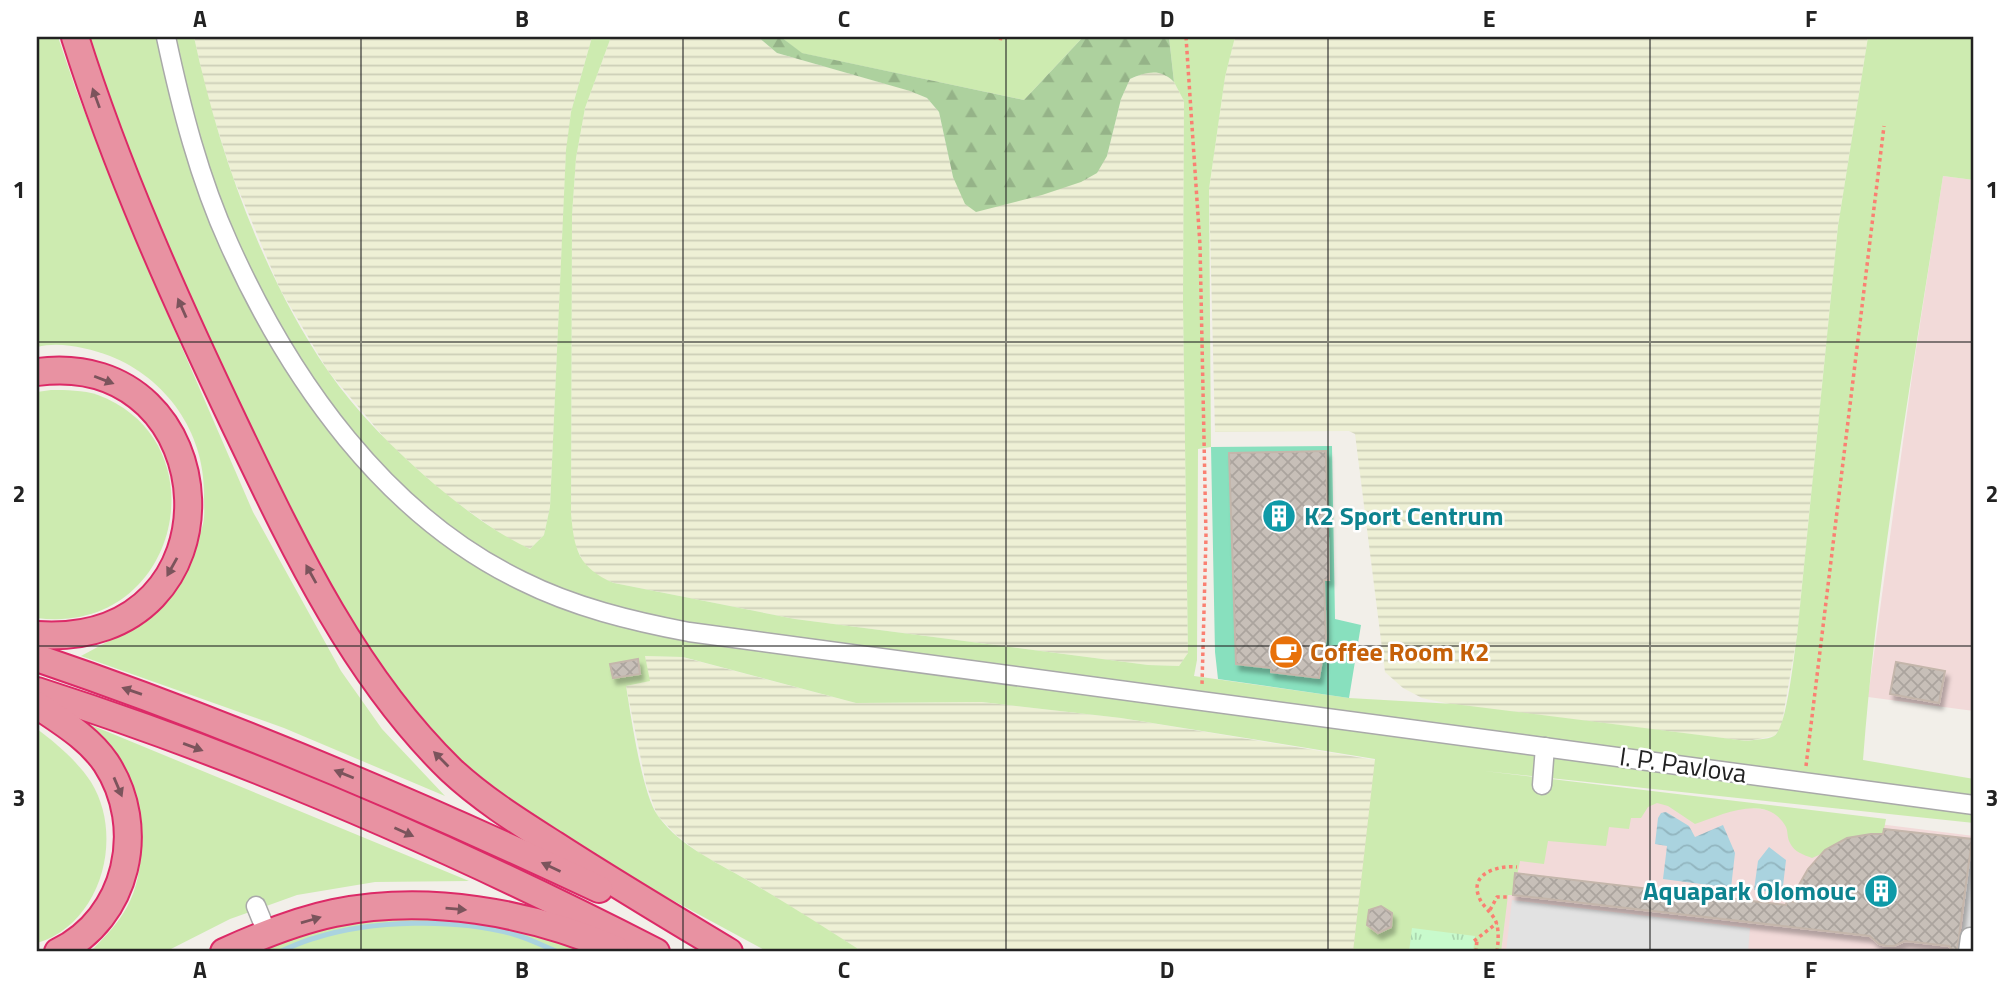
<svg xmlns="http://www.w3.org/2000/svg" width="2011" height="989" font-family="'Titillium Web',sans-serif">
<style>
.commercial{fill:#f2dad9}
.farmland{fill:url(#farmland-rules)}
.grass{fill:#cdebb0}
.forest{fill:url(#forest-firs)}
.park{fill:url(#park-tufts)}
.pitch{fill:#88e0be}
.parking{fill:#e2e2e2}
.water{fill:url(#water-waves)}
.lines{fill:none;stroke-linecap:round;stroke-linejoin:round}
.stream{stroke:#aad3df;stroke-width:5}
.building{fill:url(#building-cross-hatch);stroke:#c4b6ab;stroke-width:2;filter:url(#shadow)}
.minor-casing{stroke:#a9a9a9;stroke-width:21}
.highway-casing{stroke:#dc2a67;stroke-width:30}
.path{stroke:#fa8072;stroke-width:3.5;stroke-dasharray:3.5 3.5;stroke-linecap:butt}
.minor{stroke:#fff;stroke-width:18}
.highway{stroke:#e892a2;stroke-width:26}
.oneway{fill:#7b545c}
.grid{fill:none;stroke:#222;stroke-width:2;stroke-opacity:0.55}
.labels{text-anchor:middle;stroke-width:5;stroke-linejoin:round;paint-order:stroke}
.culture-label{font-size:26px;font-weight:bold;fill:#0d838f;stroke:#fff;text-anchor:start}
.food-label{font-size:26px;font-weight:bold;fill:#c56008;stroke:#fff;text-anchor:start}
.street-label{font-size:26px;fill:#222;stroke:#fff}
.neatline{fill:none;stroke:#222;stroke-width:2.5}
.grid-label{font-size:23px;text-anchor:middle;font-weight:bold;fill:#222}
</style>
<defs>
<pattern id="farmland-rules" width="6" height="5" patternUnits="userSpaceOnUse" patternTransform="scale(1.75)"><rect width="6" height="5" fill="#eef0d5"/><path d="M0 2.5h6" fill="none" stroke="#ccceb7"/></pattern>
<pattern id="forest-firs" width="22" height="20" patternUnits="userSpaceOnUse" patternTransform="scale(1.75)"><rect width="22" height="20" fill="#add19e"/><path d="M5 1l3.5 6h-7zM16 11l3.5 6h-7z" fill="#95b388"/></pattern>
<pattern id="park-tufts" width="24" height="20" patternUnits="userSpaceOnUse" patternTransform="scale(1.75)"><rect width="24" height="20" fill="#c8facc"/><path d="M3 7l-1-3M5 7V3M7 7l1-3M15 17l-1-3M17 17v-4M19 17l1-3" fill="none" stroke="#acd6af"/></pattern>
<pattern id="water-waves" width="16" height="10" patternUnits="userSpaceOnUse" patternTransform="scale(1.75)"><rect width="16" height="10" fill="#aad3df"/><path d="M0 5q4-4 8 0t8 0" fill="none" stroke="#92b5bf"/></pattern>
<pattern id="building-cross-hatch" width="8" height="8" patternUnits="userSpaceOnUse" patternTransform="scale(1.75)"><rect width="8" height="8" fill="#c7bfb8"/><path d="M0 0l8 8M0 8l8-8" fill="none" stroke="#aba49e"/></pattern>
<filter id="shadow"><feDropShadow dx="3.5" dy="6" stdDeviation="2" flood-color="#0004"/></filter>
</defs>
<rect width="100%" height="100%" fill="#f2efe9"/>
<g class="commercial">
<polygon points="1943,176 1974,180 1974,711 1868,697 1913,369"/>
<polygon points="1375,760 1974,836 1974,952 1341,952"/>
</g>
<g class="farmland">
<polygon points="194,37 592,37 571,112 566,155 550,507 544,535 530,549 508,539 449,497 417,469 388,442 328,371 280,289 233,177 207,96"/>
<polygon points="611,37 758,37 777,53 911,91 927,98 939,112 953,177 1107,156 1121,99 1130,79 1147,72 1159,72 1166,74 1174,82 1184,101 1183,303 1188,653 1179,666 1148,665 795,619 614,583 597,576 584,563 573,541 571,513 572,215 576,158 585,108"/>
<polygon points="1235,37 1868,37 1838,226 1797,636 1781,728 1774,736 1747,741 1450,704 1422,698 1403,688 1385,672 1355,434 1349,431 1215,432 1209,189 1225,77"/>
<polygon points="645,656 682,657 856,703 982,702 1121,718 1375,760 1353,952 863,952 753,883 702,855 676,835 657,815 646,784 626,686 649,681"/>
</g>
<g class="grass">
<path d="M37 37H58L76 90 128 223 253 512 341 671 382 729 445 796 284 728 81 656C108 641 139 627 161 604 167 598 171 589 176 582 187 565 198 544 203 524 205 516 204 506 204 497 206 435 168 379 110 356 88 348 60 341 37 347Z"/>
<path d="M85 37H194C218 150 262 275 328 371 357 413 395 450 433 483 463 508 495 533 530 549L544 535 550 507 566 150 571 112 592 37H611L585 108 576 158 572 215 571 513C574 549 578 568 614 583L795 619 1148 665 1179 666 1188 653 1183 303 1184 101 1174 82 1169 37H1235L1225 77 1209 189 1211 447 1198 449 1197 660 1194 676 1349 698 1454 704 1747 741C1755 739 1767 740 1774 736 1787 729 1794 653 1797 636L1838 226 1868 37H1974V180L1943 176C1913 370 1878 564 1863 760L1974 779V823L1484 771 1886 819 1883 834C1846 833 1843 845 1812 858 1804 855 1794 852 1790 843 1787 838 1788 831 1786 827 1767 792 1722 815 1695 824L1668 806 1657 803 1648 807 1641 818H1631L1629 829 1609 827 1606 846 1548 841 1544 864 1520 861 1513 895H1508L1501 952H1353L1375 759 1121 718 982 702 856 703 683 657 645 656 650 681 626 686C631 716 642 794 658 816 681 848 721 864 754 884 791 906 827 929 863 952H768L602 862 566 842 461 766 395 690 343 607 259 450 168 253Z"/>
<polygon points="781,37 1083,37 1024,100 801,53"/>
<path d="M51 390C66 390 83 390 98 395 223 442 179 636 37 618V392Z"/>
<path d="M91 725 469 881 375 882 297 895 230 919 165 952H90C104 938 117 925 127 907 150 866 143 797 119 757 112 745 100 735 91 725Z"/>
<path d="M37 729C56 743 78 762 91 782 125 837 101 924 37 943Z"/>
<polygon points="470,916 599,952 242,952 351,918"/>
</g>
<path class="forest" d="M758 37H781L802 53 1024 100 1083 37H1169L1174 82C1160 68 1147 72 1130 79L1121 99 1107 156 1097 173 1081 182 1042 195 976 212 965 204 953 177 939 112 927 98 910 91 777 53Z"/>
<polygon class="park" points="1412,928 1475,936 1473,952 1409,952"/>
<polygon class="pitch" points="1332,446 1335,619 1361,625 1349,698 1218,679 1215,652 1211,447"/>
<g class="parking">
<polygon points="1970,854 1974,854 1974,937 1961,937"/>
<polygon points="1512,900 1750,928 1748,952 1506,952"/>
</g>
<g class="water">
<polygon points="1666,812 1689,826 1695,837 1723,825 1735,853 1731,888 1663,879 1667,846 1655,844 1658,818 1661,813"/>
<polygon points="1769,847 1786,860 1783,886 1796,888 1796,895 1754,890 1758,861"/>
</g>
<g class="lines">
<path class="stream" d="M279 952C291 947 303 941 315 938 371 920 456 918 513 934 528 938 543 946 558 952"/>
</g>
<g class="building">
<polygon points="1326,451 1329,580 1324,580 1326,638 1319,678 1271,672 1271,668 1236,664 1229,453"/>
<polygon points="638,659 640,674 613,678 610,664"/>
<polygon points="1896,662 1945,671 1939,703 1890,694"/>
<polygon points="1884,829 1972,839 1957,952 1954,952 1949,946 1905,941 1894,946 1886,946 1879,944 1870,936 1513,895 1515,873 1786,905 1787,900 1795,902 1796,890 1808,869 1825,850 1847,838 1871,834 1883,834"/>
<polygon points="1381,906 1392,913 1391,927 1378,933 1367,925 1369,910"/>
</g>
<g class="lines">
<g class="minor-casing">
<g id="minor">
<path d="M166 37C181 107 199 178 229 244 290 380 385 515 522 581 574 607 631 621 689 632L1974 805"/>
<polyline points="1542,785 1545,747"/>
<polyline points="256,906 267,933"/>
<polyline points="1968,952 1970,937"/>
</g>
</g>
<g class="highway-casing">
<g id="highway">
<path d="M75 37C117 170 175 299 235 425 293 546 354 676 451 770 482 799 519 822 555 845 612 882 671 917 729 952"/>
<path d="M37 372C229 347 248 649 37 635"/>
<path d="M37 658C231 724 414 802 599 889"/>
<path d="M37 691C250 759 457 850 656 952"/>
<path d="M37 705C62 722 89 738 106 763 148 827 128 918 58 952"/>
<path d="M224 952C259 936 296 921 334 913 427 894 528 912 615 949"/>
</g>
</g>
<g class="path">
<polyline points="992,37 1004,39 1007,37"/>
<polyline points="1186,37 1200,245 1206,536 1202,685"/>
<polyline points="1806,766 1884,126"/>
<polyline points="1490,910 1497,897 1507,897"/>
<polyline points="1474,941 1497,923"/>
<polyline points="1476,952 1477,940"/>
<path d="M1497 952C1498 943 1499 934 1497 925 1494 913 1483 908 1479 897 1469 873 1499 865 1517 867"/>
</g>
<use href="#minor" class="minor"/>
<use href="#highway" class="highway"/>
</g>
<defs><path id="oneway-solid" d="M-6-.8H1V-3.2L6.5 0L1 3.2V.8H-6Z" transform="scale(1.75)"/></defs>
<g class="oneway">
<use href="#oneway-solid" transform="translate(96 98) rotate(-110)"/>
<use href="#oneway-solid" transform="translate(182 308) rotate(-114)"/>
<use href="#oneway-solid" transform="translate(104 380) rotate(21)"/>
<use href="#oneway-solid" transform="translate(172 567) rotate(119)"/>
<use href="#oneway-solid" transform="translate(311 574) rotate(-119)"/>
<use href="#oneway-solid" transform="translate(132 691) rotate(-161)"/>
<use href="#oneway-solid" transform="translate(193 747) rotate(20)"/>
<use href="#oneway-solid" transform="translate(441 759) rotate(-135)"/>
<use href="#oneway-solid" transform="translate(344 774) rotate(-158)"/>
<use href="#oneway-solid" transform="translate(118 787) rotate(67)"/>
<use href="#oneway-solid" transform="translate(404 832) rotate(24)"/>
<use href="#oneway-solid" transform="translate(551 867) rotate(-155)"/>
<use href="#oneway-solid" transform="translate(456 909) rotate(5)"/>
<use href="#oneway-solid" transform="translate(311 920) rotate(-16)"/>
</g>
<path class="grid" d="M361 37V952M683 37V952M1006 37V952M1328 37V952M1650 37V952M37 342H1974M37 646H1974"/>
<defs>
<g id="building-disc" transform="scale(1.75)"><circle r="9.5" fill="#0f9aa8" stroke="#fff"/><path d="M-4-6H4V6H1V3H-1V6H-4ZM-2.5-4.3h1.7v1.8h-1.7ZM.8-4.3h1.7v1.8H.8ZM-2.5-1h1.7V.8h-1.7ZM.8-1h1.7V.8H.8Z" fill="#fff"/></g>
<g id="cafe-disc" transform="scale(1.75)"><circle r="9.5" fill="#e8710a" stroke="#fff"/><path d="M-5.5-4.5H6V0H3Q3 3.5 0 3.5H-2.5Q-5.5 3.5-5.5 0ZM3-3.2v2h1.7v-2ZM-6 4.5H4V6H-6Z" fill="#fff"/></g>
</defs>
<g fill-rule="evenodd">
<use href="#building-disc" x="1279" y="516"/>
<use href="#cafe-disc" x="1286" y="652"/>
<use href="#building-disc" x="1881" y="891"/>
</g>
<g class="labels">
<g class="culture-label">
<text x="1304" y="525">K2 Sport Centrum</text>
<text x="1856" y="900" text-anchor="end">Aquapark Olomouc</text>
</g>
<g class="food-label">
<text x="1310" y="661">Coffee Room K2</text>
</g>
<g class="street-label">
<text transform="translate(1683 765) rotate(8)" y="9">I. P. Pavlova</text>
</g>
</g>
<rect width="2011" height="989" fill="none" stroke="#ffffff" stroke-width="77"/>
<rect x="38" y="38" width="1934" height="912" class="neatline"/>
<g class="grid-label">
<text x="200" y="27">A</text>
<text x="522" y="27">B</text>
<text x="844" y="27">C</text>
<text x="1167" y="27">D</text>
<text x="1489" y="27">E</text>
<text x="1811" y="27">F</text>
<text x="19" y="198">1</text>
<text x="1992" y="198">1</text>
<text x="19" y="502">2</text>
<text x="1992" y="502">2</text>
<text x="19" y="806">3</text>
<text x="1992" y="806">3</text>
<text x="200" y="978">A</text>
<text x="522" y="978">B</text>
<text x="844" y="978">C</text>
<text x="1167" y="978">D</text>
<text x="1489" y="978">E</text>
<text x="1811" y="978">F</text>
</g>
</svg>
